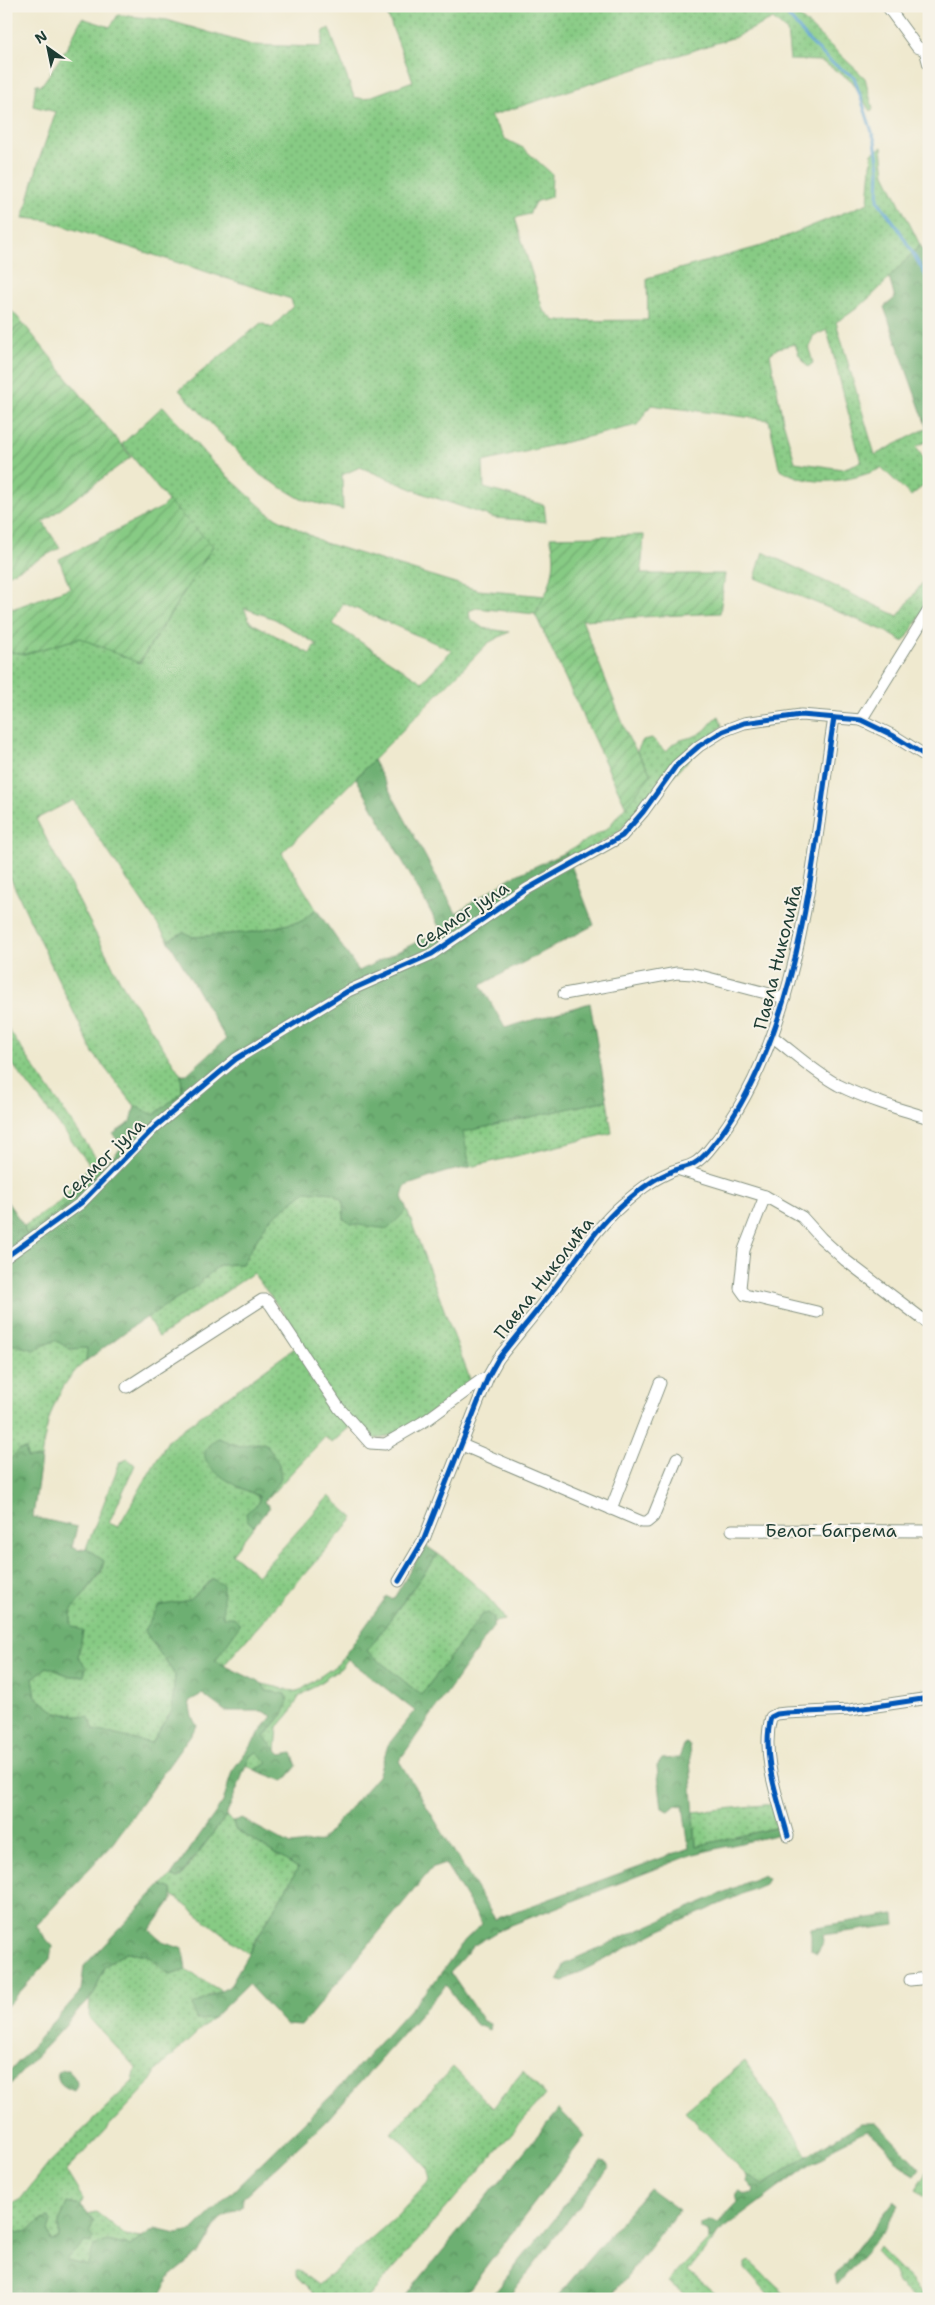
<svg xmlns="http://www.w3.org/2000/svg" width="935" height="2305" font-family="'Shantell Sans',sans-serif">
<style>
.grass{fill:url(#grass-dots);stroke:#53845c;fill-rule:evenodd}
.forest{fill:url(#forest-crowns);stroke:#467653}
.garden{fill:url(#garden-furrows);stroke:#53845c}
.lines{fill:none;stroke-linecap:round;stroke-linejoin:round}
.stream{stroke:#5da4d3;stroke-width:3}
.minor-casing{stroke:#879382;stroke-width:13}
.minor{stroke:#fff;stroke-width:11}
.cycleway-casing{stroke:#f7f3e8;stroke-width:8}
.cycleway{stroke:#0057b8;stroke-width:5}
.labels{text-anchor:middle;stroke-width:4;stroke-linejoin:round;paint-order:stroke}
.street-label{font-size:18px;fill:#1f3d34;stroke:#f7f3e8}
</style>
<defs>
<pattern id="grass-dots" width="8" height="8" patternUnits="userSpaceOnUse" patternTransform="scale(1.25)"><rect width="8" height="8" fill="#87cb84"/><path d="M2 2h.1M6 6h.1" fill="none" stroke="#6ea66d" stroke-width="1.8" stroke-linecap="round"/></pattern>
<pattern id="forest-crowns" width="20" height="18" patternUnits="userSpaceOnUse" patternTransform="scale(1.25)"><rect width="20" height="18" fill="#6daf72"/><path d="M2 6a3 3 0 1 1 6 0M12 15a3 3 0 1 1 6 0" fill="none" stroke="#59905e"/></pattern>
<pattern id="garden-furrows" width="10" height="10" patternUnits="userSpaceOnUse" patternTransform="scale(1.25)"><rect width="10" height="10" fill="#87cb84"/><path d="M-1 1l2-2M0 10L10 0M9 11l2-2" fill="none" stroke="#6ea66d"/></pattern>
</defs>
<rect width="100%" height="100%" fill="#f7f3e8"/>
<filter id="ink" filterUnits="userSpaceOnUse"><feTurbulence type="fractalNoise" baseFrequency=".02" numOctaves="2"/><feDisplacementMap in="SourceGraphic" scale="10" xChannelSelector="R" yChannelSelector="G"/><feConvolveMatrix kernelMatrix="1 2 1 2 8 2 1 2 1" color-interpolation-filters="sRGB"/></filter>
<filter id="wash" filterUnits="userSpaceOnUse"><feTurbulence type="fractalNoise" baseFrequency=".0096" numOctaves="4" result="noise"/><feDisplacementMap in="SourceGraphic" scale="20" xChannelSelector="R" yChannelSelector="G"/><feGaussianBlur stdDeviation="1.12" result="paint"/><feColorMatrix in="noise" values="0 0 0 0 0 0 0 0 0 0 0 0 0 0 0 0 0 1.4 0 .05"/><feComposite in="paint" operator="in"/></filter>
<g filter="url(#wash)">
<rect width="100%" height="100%" fill="#efe9cf"/>
<g class="grass">
<path d="M384 6H810L798 15 865 78 873 109 870 111 852 81 821 61 790 60 787 31 773 19 735 37 490 116 505 139 523 148 552 174 551 197 535 202 529 214 515 218 543 310 555 321 648 320 647 278 765 245 868 203 872 153 882 147 885 174 920 245C894 273 869 304 836 322L875 455 929 427V440L916 447 929 467V481L911 496 882 468C849 482 810 489 779 468L769 420 651 405 637 425 483 462 484 488 544 505 546 522 495 518 424 494 360 467 342 475 343 510 301 499 260 475 179 390 261 323 272 328 293 306 291 299 45 220 23 218 40 157 56 112 33 106 36 84 41 86 65 51 82 18 110 27 118 15 167 20 252 45 321 47 324 31 329 28 354 97 364 99 413 81ZM827 330 861 462 842 469 795 462 783 421 770 354 778 348 795 344 799 355 808 367 813 363 809 349 813 336Z"/>
<polygon points="6,305 23,323 6,336"/>
<path d="M163 406 213 463 269 514 325 543 478 590 546 596 535 614 476 608 469 611 470 619 483 628 509 632 488 643 282 853 316 909 302 921 253 932 193 937 184 932 168 940 73 800 36 819 123 986 181 1075 182 1092 154 1115 135 1106 93 1053 6 869V651L25 654 80 638 140 663 213 546 168 501 122 444ZM343 603 451 650V651L422 682 333 624ZM244 608 275 619 318 645 314 646 310 654 250 622Z"/>
<polygon points="763,552 898,616 929,574 929,602 904,642 885,631 755,578"/>
<path d="M719 716 722 726 617 833 570 860 566 852 608 828 651 774 637 751 643 740 652 738 666 752C677 736 688 741 701 733 709 728 712 720 719 716Z"/>
<polygon points="6,1026 103,1168 63,1208 26,1234 24,1226 58,1203 90,1165 6,1056"/>
<polygon points="607,1100 612,1133 470,1167 462,1132"/>
<path d="M306 1190 334 1193 343 1200 344 1219 388 1229 407 1210 471 1382C447 1399 398 1442 370 1439L355 1422 332 1443 325 1437 264 1502 258 1443 239 1446 218 1438 238 1487 259 1496V1503L247 1520 254 1526 232 1554 258 1575 329 1496 354 1518 224 1665 215 1661 223 1617 212 1579 189 1600 159 1606 144 1630 175 1675 172 1711 151 1743 93 1730 89 1717 57 1713 36 1697 33 1678 47 1667 70 1676H84L86 1667 78 1657 83 1632 71 1625V1611L101 1573 104 1561 86 1548 120 1462 128 1459 135 1465 109 1523 118 1527 169 1439 296 1347 280 1324 287 1318 253 1273 159 1337 147 1317 196 1286 219 1265 242 1264 268 1221Z"/>
<path d="M55 1340 70 1349 88 1348 86 1361C56 1385 46 1422 41 1459L27 1458 26 1449 19 1450 6 1463V1343L35 1350Z"/>
<path d="M438 1554C458 1569 493 1598 505 1620L494 1622V1617L488 1613 482 1615 421 1695 367 1651Z"/>
<polygon points="344,1656 348,1659 341,1668 299,1697 290,1713 278,1727 276,1750 264,1737 284,1713 285,1694 266,1691 263,1684 298,1692 338,1664"/>
<polygon points="257,1752 269,1763 255,1770 246,1765 250,1756"/>
<polygon points="774,1804 779,1827 696,1846 694,1812"/>
<polygon points="226,1816 233,1821 235,1829 298,1868 248,1953 172,1895 172,1889 161,1885 171,1876 179,1879"/>
<polygon points="126,1952 147,1955 170,1975 186,1970 221,1991 208,1996 196,2020 212,2019 157,2070 148,2085 66,2171 83,2199 81,2206 67,2203 59,2223 59,2238 51,2242 48,2231 51,2222 41,2220 28,2231 16,2233 6,2204 19,2201 50,2162 133,2081 136,2068 89,2018 90,1999 94,1994 104,1967"/>
<polygon points="745,2061 808,2155 762,2186 753,2177 747,2176 685,2111"/>
<polygon points="453,2067 493,2108 523,2071 545,2095 367,2299 330,2299 329,2297 319,2299 296,2276 296,2271 299,2271 318,2285 399,2214 430,2180 427,2167 405,2144 391,2133"/>
<polygon points="929,2169 929,2200 916,2189"/>
<polygon points="96,2212 126,2236 142,2238 130,2246 107,2241 88,2266 64,2260 85,2242 94,2221 88,2214"/>
<polygon points="709,2239 714,2239 688,2271 722,2299 691,2299 668,2282"/>
<polygon points="879,2247 928,2299 915,2299 898,2284 893,2270 876,2252"/>
<polygon points="749,2261 790,2299 772,2299 745,2269 745,2263"/>
</g>
<g class="forest">
<polygon points="920,245 929,257 929,427 927,428 884,307 895,298 889,278"/>
<polygon points="373,760 456,913 510,878 566,852 594,925 481,985 505,1028 590,1003 607,1100 463,1132 470,1167 446,1172 405,1186 402,1197 407,1210 388,1229 351,1224 344,1219 343,1200 334,1193 306,1191 268,1221 242,1264 219,1265 196,1286 129,1329 86,1361 87,1348 70,1349 55,1340 35,1350 6,1343 6,1200 24,1226 26,1234 63,1208 122,1147 113,1134 131,1122 135,1106 154,1115 182,1092 181,1075 187,1074 226,1039 168,940 184,932 193,937 253,932 302,921 316,909 359,971 441,930 356,778"/>
<path d="M218 1438 239 1446 258 1443 266 1444 279 1464 281 1478 264 1502 270 1507 254 1526 247 1520 246 1513 259 1503V1496C240 1488 178 1461 218 1438Z"/>
<polygon points="26,1449 27,1458 41,1459 33,1517 77,1527 72,1547 79,1550 86,1548 104,1561 100,1573 71,1611 71,1625 83,1631 78,1657 86,1667 84,1676 70,1676 47,1667 33,1678 36,1697 57,1713 89,1717 94,1730 151,1743 172,1711 175,1675 144,1630 159,1606 189,1600 213,1579 223,1585 223,1617 234,1617 240,1625 215,1661 263,1684 266,1691 285,1694 288,1701 284,1713 264,1737 281,1755 292,1753 297,1766 284,1781 255,1770 268,1763 257,1752 250,1756 226,1816 178,1879 171,1876 223,1802 232,1771 272,1716 262,1711 225,1711 202,1694 189,1701 192,1717 197,1726 113,1843 36,1926 52,1946 50,1959 6,2007 6,1463 19,1450"/>
<polygon points="425,1545 438,1554 367,1651 421,1695 482,1615 488,1613 494,1617 493,1627 399,1761 495,1919 689,1848 683,1806 676,1805 669,1811 662,1808 657,1766 662,1759 679,1758 685,1743 689,1744 696,1846 779,1827 780,1834 694,1854 501,1929 473,1946 450,1972 483,2021 490,2024 489,2030 475,2024 446,1985 327,2120 243,2198 242,2207 220,2219 200,2252 170,2276 158,2299 6,2299 6,2208 16,2233 28,2231 41,2220 49,2218 51,2222 48,2231 51,2241 59,2238 59,2223 67,2203 81,2206 94,2221 89,2233 94,2237 91,2243 85,2242 65,2260 87,2266 94,2246 107,2241 130,2246 155,2229 176,2234 192,2231 335,2092 435,1981 465,1940 482,1924 445,1863 433,1867 301,2026 286,2025 248,1984 212,2019 196,2020 193,2005 229,1987 298,1868 235,1829 233,1821 242,1819 291,1845 321,1841 378,1776 388,1745 415,1711 344,1656 387,1596 393,1600"/>
<polygon points="763,1875 768,1879 765,1884 659,1931 563,1981 558,1979 565,1963"/>
<polygon points="161,1885 172,1889 172,1900 150,1930 165,1943 183,1949 186,1970 170,1975 147,1955 126,1952 104,1967 94,1994 6,2089 6,2076 81,1991 84,1966"/>
<polygon points="894,1914 895,1925 823,1935 824,1941 817,1953 811,1950 811,1928"/>
<path d="M63 2070H68C74 2077 81 2082 74 2091 64 2087 58 2084 57 2073Z"/>
<polygon points="559,2109 585,2136 462,2299 403,2299"/>
<path d="M861 2123H877L920 2169 915 2176C895 2166 887 2140 866 2131L834 2147 823 2159 809 2165 718 2233 714 2239H709L708 2232 701 2229V2224L712 2220 718 2223 738 2202 736 2193 739 2191 745 2194 753 2193 754 2189 747 2182V2176L753 2177 763 2186 808 2155Z"/>
<polygon points="601,2161 607,2162 609,2167 507,2299 489,2299"/>
<polygon points="649,2188 679,2210 609,2299 555,2299"/>
<polygon points="894,2201 899,2205 886,2228 837,2285 835,2276"/>
</g>
<g class="garden">
<polygon points="23,323 131,457 43,522 60,548 6,576 6,336"/>
<polygon points="168,501 213,546 139,663 80,638 25,654 6,651 6,592 12,609 70,588 59,559 161,508"/>
<path d="M644 535 641 574H725L720 613 582 620 629 739 651 774 626 807 535 614C549 590 560 565 550 537Z"/>
</g>
<g class="lines">
<polyline class="stream" points="780,6 809,41 831,62 854,77 875,141 879,168 878,201 898,228 929,281"/>
</g>
</g>
<g filter="url(#ink)">
<g class="lines">
<g class="minor-casing">
<g id="minor">
<polyline points="887,6 917,47 925,50"/>
<polyline points="929,49 925,50 929,65"/>
<polyline points="861,720 929,610"/>
<polyline points="564,994 677,973 693,974 785,998"/>
<path d="M773 1037C794 1053 814 1072 838 1085 866 1099 899 1109 929 1118"/>
<polyline points="680,1170 765,1196 802,1217 821,1238 845,1260 929,1324"/>
<polyline points="765,1196 744,1250 740,1288 745,1295 817,1312"/>
<polyline points="6,1257 81,1203 156,1126 236,1059 348,991 432,954 527,889 622,836 643,812 676,766 699,746 723,731 744,723 801,715 861,720 894,736 929,758"/>
<polyline points="127,1387 262,1300 266,1300 270,1304 339,1408 370,1443 385,1444 428,1419 480,1381 488,1377"/>
<polyline points="462,1445 642,1522 647,1522 653,1517 677,1458"/>
<polyline points="611,1509 660,1383"/>
<polyline points="732,1530 929,1531"/>
<path d="M399 1581 424 1539 488 1377 498 1359C519 1332 542 1306 562 1278 581 1253 598 1226 622 1205 636 1193 650 1181 666 1174 685 1164 691 1171 708 1151 802 1040 812 857 834 718"/>
<path d="M788 1836C778 1798 761 1757 771 1717L777 1714 786 1713 850 1710 929 1698"/>
<polyline points="910,1980 929,1978"/>
</g>
</g>
<use href="#minor" class="minor"/>
<g class="cycleway-casing">
<g id="cycleway">
<polyline points="6,1257 81,1203 156,1126 236,1059 348,991 432,954 527,889 622,836 643,812 676,766 699,746 723,731 744,723 801,715 861,720 894,736 929,758"/>
<path d="M399 1581 424 1539 488 1377 498 1359C519 1332 542 1306 562 1278 581 1253 598 1226 622 1205 636 1193 650 1181 666 1174 685 1164 691 1171 708 1151 802 1040 812 857 834 718"/>
<path d="M788 1836C778 1798 761 1757 771 1717L777 1714 786 1713 850 1710 929 1698"/>
</g>
</g>
<use href="#cycleway" class="cycleway"/>
</g>
</g>
<g class="labels">
<g class="street-label">
<text transform="translate(462 915) rotate(-33)" y="6">Седмог јула</text>
<text transform="translate(778 957) rotate(-76)" y="6">Павла Николића</text>
<text transform="translate(103 1159) rotate(-44)" y="6">Седмог јула</text>
<text transform="translate(544 1278) rotate(-52)" y="6">Павла Николића</text>
<text x="831" y="1537">Белог багрема</text>
</g>
</g>
<rect width="935" height="2305" fill="none" stroke="#f7f3e8" stroke-width="25"/>
<g transform="translate(48 48) rotate(327)" stroke="#f7f3e8" stroke-width="4" paint-order="stroke">
<path d="M0-4L9 19L0 12L-9 19Z" fill="#1f3d34"/>
<text y="-8" font-size="14" font-weight="bold" text-anchor="middle" fill="#1f3d34">N</text>
</g>
</svg>
